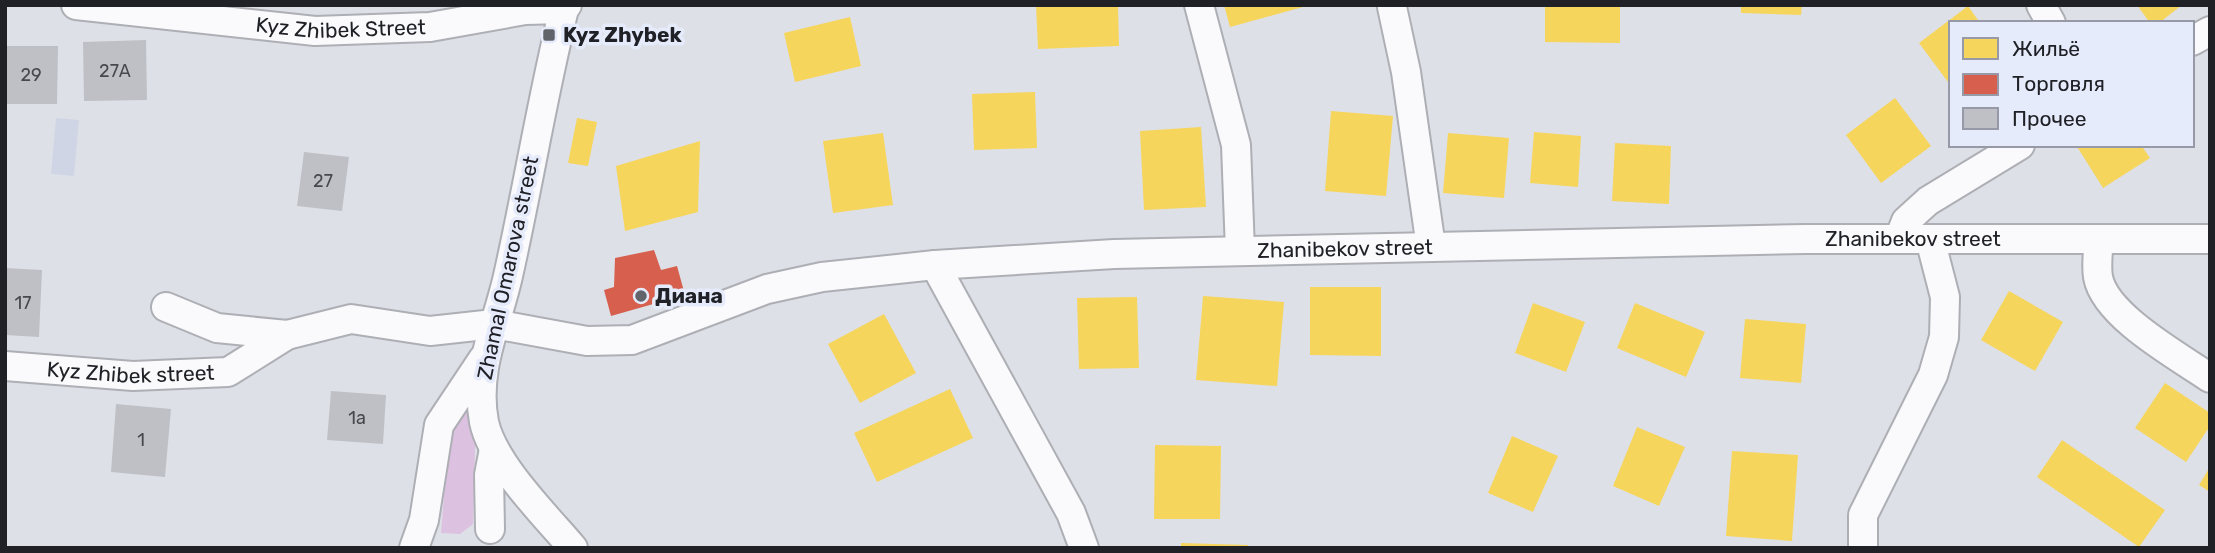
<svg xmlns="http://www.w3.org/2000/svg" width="2215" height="553" font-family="Rubik,sans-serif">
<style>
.built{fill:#d0d5e5}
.green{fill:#ddc1e0}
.homes{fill:#f6d55c}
.shops{fill:#d6604d}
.building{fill:#bfc0c5}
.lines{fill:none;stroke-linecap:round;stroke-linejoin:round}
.minor-casing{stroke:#adafb5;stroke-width:32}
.minor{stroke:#fafafc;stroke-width:28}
.poi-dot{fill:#62646b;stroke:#e6ebfb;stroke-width:2.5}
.labels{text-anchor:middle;stroke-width:7;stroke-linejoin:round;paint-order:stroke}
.number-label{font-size:18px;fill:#48494e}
.street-label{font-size:21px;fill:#202127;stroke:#e6ebfb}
.poi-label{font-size:21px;font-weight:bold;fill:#202127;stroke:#e6ebfb;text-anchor:start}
</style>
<rect width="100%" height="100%" fill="#dee0e8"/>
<polygon class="built" points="56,118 79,120 74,176 51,174"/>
<polygon class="green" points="477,378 473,524 460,534 441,533 448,446"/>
<g class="homes">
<polygon points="1036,5 1118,5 1119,46 1038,49"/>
<polygon points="1224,5 1307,5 1307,6 1230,27"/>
<polygon points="1545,5 1620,5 1620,43 1545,42"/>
<polygon points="1741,5 1802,5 1801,15 1741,13"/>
<polygon points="2137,5 2182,5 2159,23 2150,23"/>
<polygon points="1968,6 1980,23 1951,23 1951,86 1919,43"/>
<polygon points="850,17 861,66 795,82 784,33"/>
<polygon points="1035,92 1037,148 974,150 972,94"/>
<polygon points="1895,98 1931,146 1881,183 1846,135"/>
<polygon points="1331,111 1393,116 1386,196 1325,191"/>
<polygon points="577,118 597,122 588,166 568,163"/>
<polygon points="1201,127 1206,207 1144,210 1140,131"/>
<polygon points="1534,132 1581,136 1578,187 1530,183"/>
<polygon points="883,133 893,205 833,213 823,141"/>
<polygon points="1448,133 1509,138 1504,198 1443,193"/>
<polygon points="700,141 698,212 625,231 616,166"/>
<polygon points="1615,143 1671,146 1669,204 1612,201"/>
<polygon points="2076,145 2141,145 2150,158 2103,188"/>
<polygon points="1310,287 1381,287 1381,356 1310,355"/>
<polygon points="2009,291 2063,322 2035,371 1981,340"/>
<polygon points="1203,296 1284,302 1277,386 1196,380"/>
<polygon points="1137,297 1139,368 1079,369 1077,298"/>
<polygon points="1533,303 1585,322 1566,372 1515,353"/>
<polygon points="1635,303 1705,332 1686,377 1617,348"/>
<polygon points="884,314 916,373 860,403 828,344"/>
<polygon points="1745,319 1806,324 1801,383 1740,378"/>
<polygon points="2165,383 2210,413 2210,426 2186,462 2135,428"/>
<polygon points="950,389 973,438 877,482 854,433"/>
<polygon points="1637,427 1685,447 1659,506 1613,486"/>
<polygon points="1512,436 1558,456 1533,512 1488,493"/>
<polygon points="2062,440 2165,510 2139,547 2037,477"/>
<polygon points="1155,445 1221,446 1220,519 1154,519"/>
<polygon points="1732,451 1798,455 1792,541 1726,536"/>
<polygon points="2210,467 2210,492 2199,485"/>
<polygon points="1181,543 1248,545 1248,548 1181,548"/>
</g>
<polygon class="shops" points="654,250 661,270 677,266 685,295 611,316 604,290 614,287 615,258"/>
<g class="building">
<polygon points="146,40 147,100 84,101 83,42"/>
<polygon points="5,46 58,46 57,104 5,104"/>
<polygon points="304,152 349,157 342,211 297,206"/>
<polygon points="5,268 42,270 39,337 5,335"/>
<polygon points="331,391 386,395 383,444 327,440"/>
<polygon points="116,404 171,409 165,477 111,472"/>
</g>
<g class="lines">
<g class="minor-casing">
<g id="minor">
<path id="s1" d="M76 5 315 31 430 27 525 10 564 9"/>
<path d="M567 5 564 9C542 98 528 187 508 276 497 325 474 370 484 422 493 464 545 515 573 548"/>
<polyline points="1199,5 1236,145 1240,251"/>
<polyline points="2041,5 2051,23"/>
<polyline points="1392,7 1406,72 1431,247"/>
<polyline points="2192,41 2210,31"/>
<polyline points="1899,239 1906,221 1928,201 2020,145"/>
<path d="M2099 239C2098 251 2096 265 2098 277 2105 316 2178 356 2210 378"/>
<polyline points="935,265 1071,513 1084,548"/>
<path id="s2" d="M166 307 217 328 287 335 351 319 430 331 494 324 587 341 632 340 767 289 822 277 935 265 1114 254 1805 239H2210"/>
<path id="s3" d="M5 366 133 376 228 372 287 335"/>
<polyline points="490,529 489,475 494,449"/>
<polyline points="414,548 424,520 439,425 483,359"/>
<polyline points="1863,548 1863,515 1933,375 1944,337 1945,297 1930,239"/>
</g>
</g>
<use href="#minor" class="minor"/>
</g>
<g class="poi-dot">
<rect x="542" y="28" width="14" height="14" rx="3.5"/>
<circle cx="641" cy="296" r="7"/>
</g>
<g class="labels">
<g class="number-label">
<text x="115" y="77">27А</text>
<text x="31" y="81">29</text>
<text x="323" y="187">27</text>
<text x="23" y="309">17</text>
<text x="357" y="424">1а</text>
<text x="141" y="446">1</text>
</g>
<g class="street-label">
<text dy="7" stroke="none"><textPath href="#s1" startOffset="266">Kyz Zhibek Street</textPath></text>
<text dy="7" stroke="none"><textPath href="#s2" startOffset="1768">Zhanibekov street</textPath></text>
<text dy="7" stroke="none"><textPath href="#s2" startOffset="1200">Zhanibekov street</textPath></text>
<text transform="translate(508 268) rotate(-78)" y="7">Zhamal Omarova street</text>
<text dy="7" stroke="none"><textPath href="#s3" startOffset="126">Kyz Zhibek street</textPath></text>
</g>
<g class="poi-label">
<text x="563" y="42">Kyz Zhybek</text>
<text x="655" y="303">Диана</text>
</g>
</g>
<rect width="2215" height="553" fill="none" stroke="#202127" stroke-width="14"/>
<rect x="1949" y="21" width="245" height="126" fill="#e6ebfb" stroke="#979aa6" stroke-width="2"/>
<rect x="1963" y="38" width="35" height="21" fill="#f6d55c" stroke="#979aa6" stroke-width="2"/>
<text x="2012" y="56" font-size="21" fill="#202127">Жильё</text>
<rect x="1963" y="74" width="35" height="21" fill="#d6604d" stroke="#979aa6" stroke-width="2"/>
<text x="2012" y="91" font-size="21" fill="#202127">Торговля</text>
<rect x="1963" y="108" width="35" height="21" fill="#bfc0c5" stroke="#979aa6" stroke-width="2"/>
<text x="2012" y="126" font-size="21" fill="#202127">Прочее</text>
</svg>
